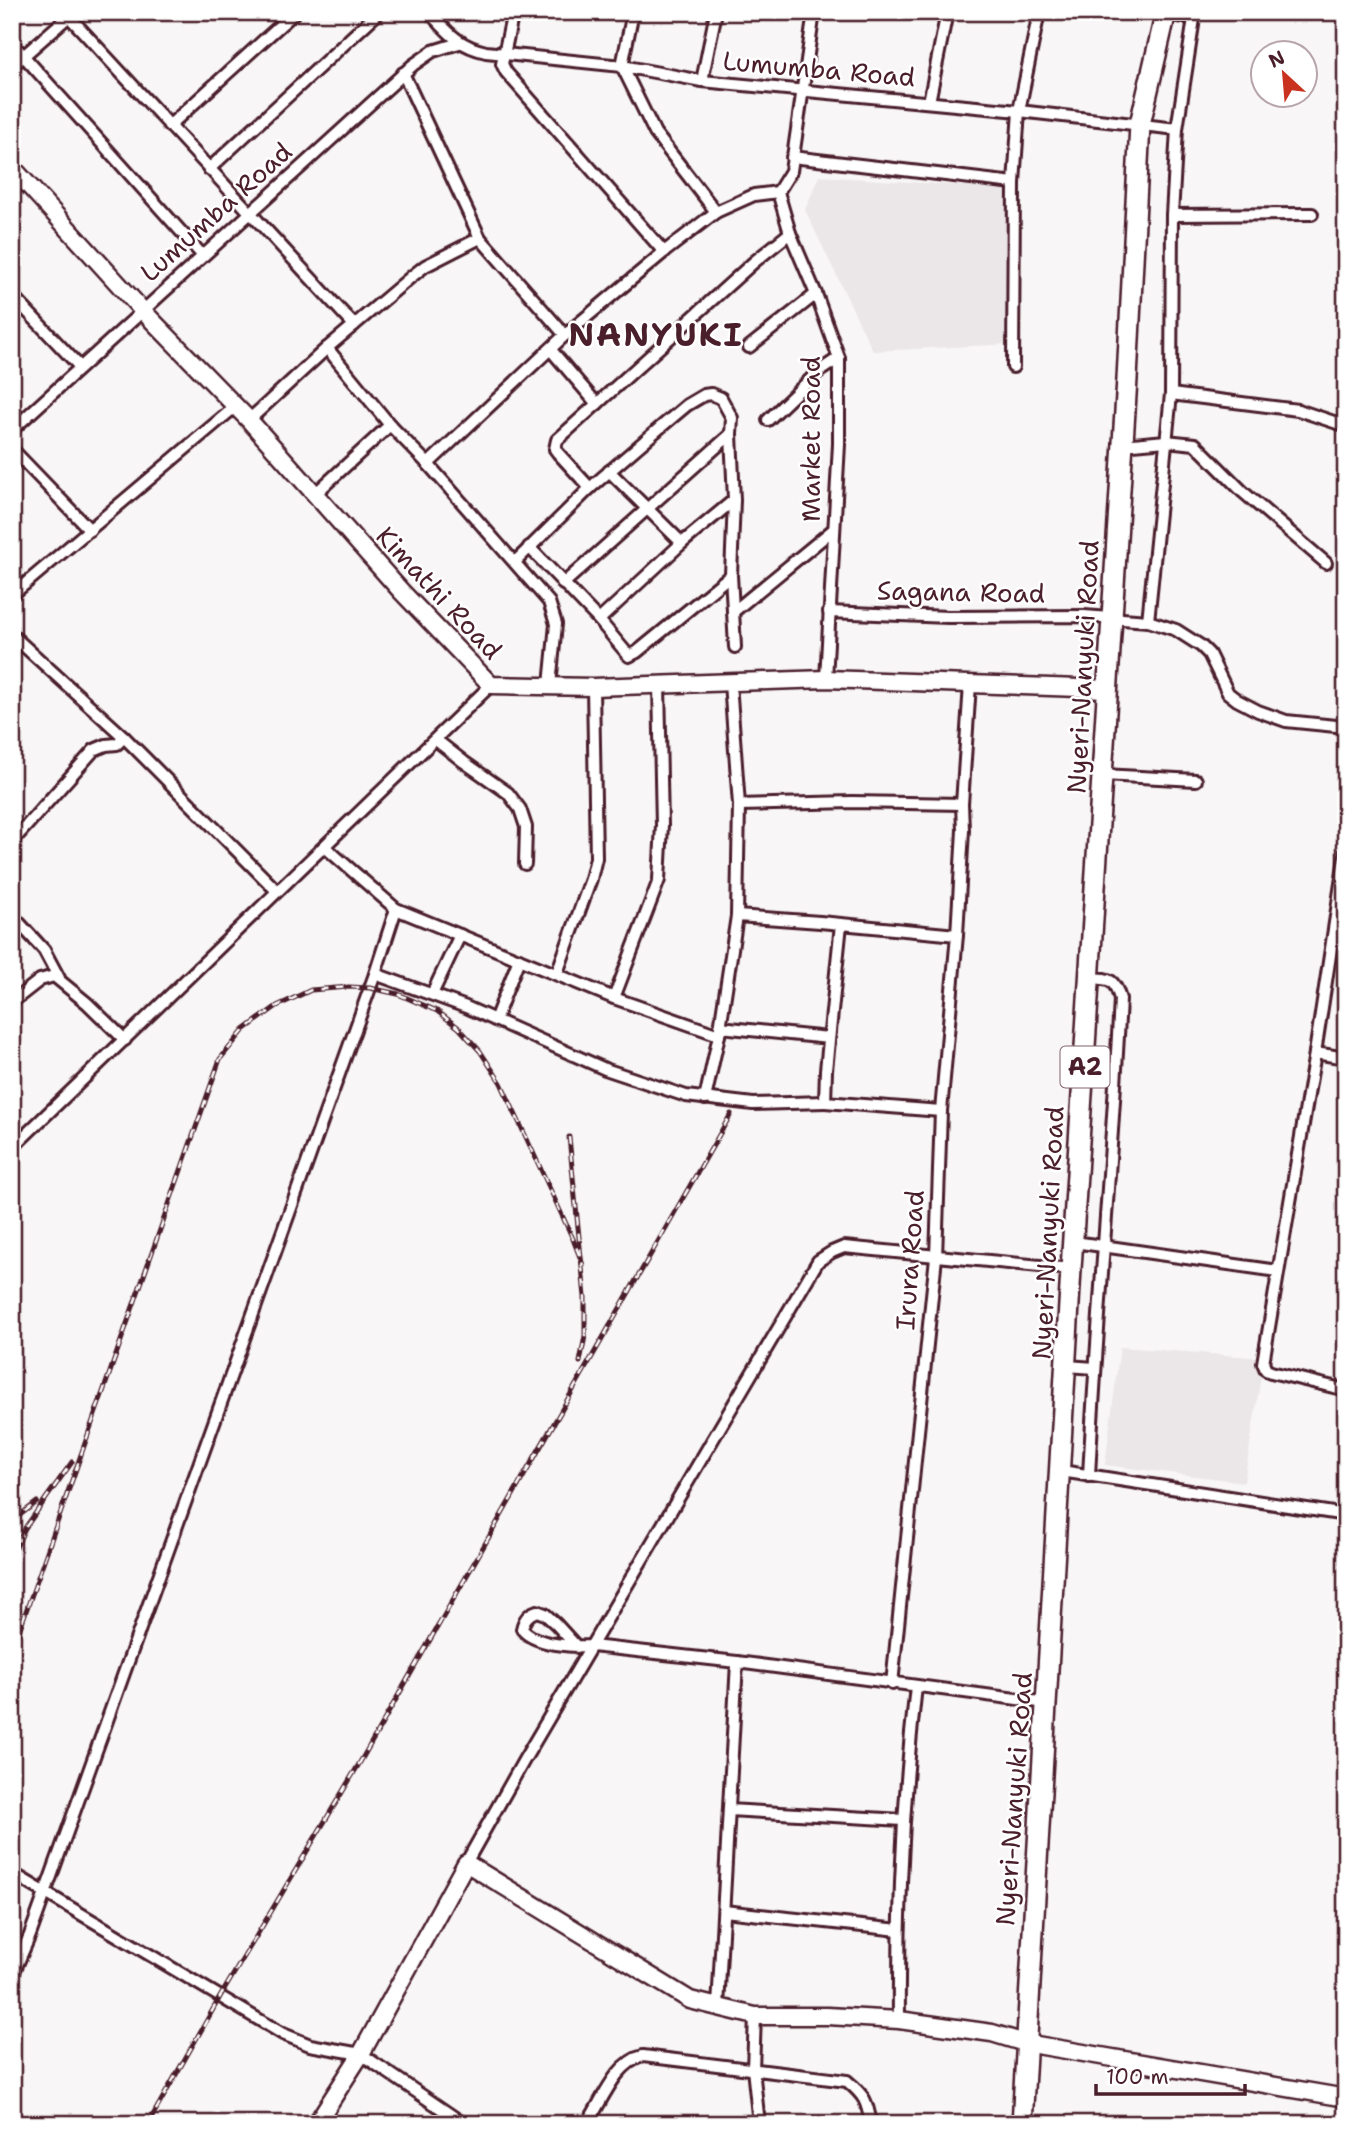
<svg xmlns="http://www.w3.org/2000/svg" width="1358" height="2136" font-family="'Shantell Sans',sans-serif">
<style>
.built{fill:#ebe6e8}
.green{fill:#ded6d9;stroke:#947a82;stroke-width:2}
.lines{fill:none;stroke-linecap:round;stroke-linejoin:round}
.street-casing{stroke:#4a1f2b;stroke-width:16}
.secondary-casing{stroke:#4a1f2b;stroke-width:21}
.highway-casing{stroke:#4a1f2b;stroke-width:24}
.street{stroke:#fff;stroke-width:10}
.secondary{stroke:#fff;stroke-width:16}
.highway{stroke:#fff;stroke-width:19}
.rail-casing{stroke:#4a1f2b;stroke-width:5}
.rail{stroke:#fff;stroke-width:2.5;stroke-dasharray:8;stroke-linecap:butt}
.labels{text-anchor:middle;stroke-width:5;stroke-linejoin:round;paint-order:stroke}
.shield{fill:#fff;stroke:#80626b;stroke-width:2}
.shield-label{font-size:24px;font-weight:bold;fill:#4a1f2b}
.street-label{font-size:26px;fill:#4a1f2b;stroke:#fff}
.district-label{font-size:33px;font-weight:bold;letter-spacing:2px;fill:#4a1f2b;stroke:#fff}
</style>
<rect width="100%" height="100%" fill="#f8f6f7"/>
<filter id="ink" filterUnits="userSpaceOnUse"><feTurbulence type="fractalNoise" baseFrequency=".0143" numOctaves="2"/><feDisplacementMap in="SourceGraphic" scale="14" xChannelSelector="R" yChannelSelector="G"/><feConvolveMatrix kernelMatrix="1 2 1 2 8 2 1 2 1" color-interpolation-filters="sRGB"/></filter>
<g filter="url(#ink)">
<g class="built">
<polygon points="819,176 1012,189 1011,344 873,351 805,210"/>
<polygon points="1120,1347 1264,1358 1244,1482 1105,1465"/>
</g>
<polygon class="green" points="1346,1634 1346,1684 1338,1682"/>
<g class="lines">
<g class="street-casing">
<g id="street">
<polyline points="65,12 354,325"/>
<path d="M429 12C448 32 458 46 486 52L622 66 702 81 1019 111 1177 129"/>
<polyline points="513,12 502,64 506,72 664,252"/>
<polyline points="633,12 622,66 655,133 716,212"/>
<polyline points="814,12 791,171 778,192 790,233 816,294 839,358 839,444 826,679"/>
<polyline points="1162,14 1194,18"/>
<polyline points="12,43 202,255"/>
<polyline points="12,66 69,16"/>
<polyline points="403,73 480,238 565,335"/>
<polyline points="702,81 716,12"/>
<polyline points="929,102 947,12"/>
<polyline points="169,126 295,12"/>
<polyline points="792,157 1014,183"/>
<polyline points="209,169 379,12"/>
<polyline points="1172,215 1312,214"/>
<polyline points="12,295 80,367"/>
<polyline points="749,347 816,294"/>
<polyline points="327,348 390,425 428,464 549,602 556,624 550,685"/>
<polyline points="551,350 597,404"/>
<polyline points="1013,367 1014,183 1019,111 1039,12"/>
<polyline points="1171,394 1298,410 1346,426"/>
<polyline points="249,420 327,348 411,277 425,266 480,238"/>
<polyline points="768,420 818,372 839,358"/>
<polyline points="12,430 413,65 433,51 459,43"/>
<polyline points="1122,445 1166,441 1195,444 1243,492 1326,563"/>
<polyline points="12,449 90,530"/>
<polyline points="428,464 565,335 664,252 716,212 754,195 778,192"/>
<polyline points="609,471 682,543"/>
<polyline points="590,488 558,453 555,449 557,440 754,262 790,233"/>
<polyline points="315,494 390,425"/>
<polyline points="529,547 599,620 629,656 637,652 731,575"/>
<polyline points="515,562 590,488 662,426 687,405 704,395 711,394 721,398 732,418 731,434 734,500 731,575 735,647"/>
<polyline points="563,584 731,434"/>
<polyline points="12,595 236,406"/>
<polyline points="733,612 834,529"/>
<polyline points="829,612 948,617 1084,616 1148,621 1176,630 1201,646 1209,654 1228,693 1237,700 1258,711 1286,721 1346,727"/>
<polyline points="599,620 682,543 734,500"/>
<polyline points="1148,621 1171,394 1172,215 1177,129 1195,12"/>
<polyline points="12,635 124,737 277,891"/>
<polyline points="436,740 464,762 508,793 520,809 526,827 525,864"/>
<polyline points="1103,775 1196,780"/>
<polyline points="739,805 852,802 962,804"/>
<polyline points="12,842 94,750 106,745 117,744 124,737"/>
<polyline points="325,847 396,909 614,998 719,1035"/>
<polyline points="1346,851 1315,1053 1263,1363 1266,1370 1271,1372 1346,1390"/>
<polyline points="12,915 44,950 59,978"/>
<polyline points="737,916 820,922 957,935"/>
<polyline points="841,924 826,1070 825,1102 941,1111"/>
<polyline points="557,973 591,879 596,858 593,687"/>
<polyline points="375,974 466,1007 605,1069 686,1096 753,1104 825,1102"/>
<polyline points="432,994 460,935"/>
<polyline points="614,998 659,880 662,825 659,685"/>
<polyline points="12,1002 40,980 54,976 87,1003 125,1040"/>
<polyline points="495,1020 519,959"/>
<polyline points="720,1027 829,1038"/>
<polyline points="1315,1053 1346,1058"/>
<polyline points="705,1099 719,1035 737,916 739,805 730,683"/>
<polyline points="12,1148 491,685"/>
<polyline points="1074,1242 1278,1271"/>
<polyline points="1067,1366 1095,1368"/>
<polyline points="1061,1471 1346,1515"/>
<path d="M1089 1476C1097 1317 1112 1158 1120 999 1114 978 1110 979 1090 978"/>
<path d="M577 1647 556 1624 545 1614 537 1611C528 1614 524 1619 522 1629 534 1645 573 1647 592 1646L737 1662 1047 1703"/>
<polyline points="892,1684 936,1257 941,1111 957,935 963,830 962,804 970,684"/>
<polyline points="729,1810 903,1820"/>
<polyline points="466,1863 524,1760 818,1261 832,1252 844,1247 1071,1269"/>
<polyline points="12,1873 283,2034 310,2045 361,2054 464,2124"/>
<polyline points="724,1911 899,1930"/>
<polyline points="12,1976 30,1935 375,974 396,909"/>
<polyline points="718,2007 737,1662"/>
<polyline points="755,2016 753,2069 759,2124"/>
<path d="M899 2020C898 1908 903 1798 916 1686"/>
<path d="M587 2124C602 2101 616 2062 643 2056L847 2081C865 2096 867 2101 871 2124"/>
</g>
</g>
<g class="secondary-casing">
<g id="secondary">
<polyline points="12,167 142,310 249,420 401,591 491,685 593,687 826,679 1108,689"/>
<polyline points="316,2124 361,2054 466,1863 690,2000 755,2016 827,2016 899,2020 992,2033 1025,2043 1346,2098"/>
</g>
</g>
<g class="highway-casing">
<polyline id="highway" points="1022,2124 1071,1269 1127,379 1140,124 1166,12"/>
</g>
<use href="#street" class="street"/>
<use href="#secondary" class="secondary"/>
<use href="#highway" class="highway"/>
<g class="rail-casing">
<g id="rail">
<polyline points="569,1137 585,1297 585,1336 580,1362"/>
<polyline points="12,1521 37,1502"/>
<polyline points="12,1556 25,1528 72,1462"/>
<polyline points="12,1651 220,1059 244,1030 277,1006 311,990 349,987 370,988 398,994 437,1011 459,1028 480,1051 501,1083 573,1239 583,1265"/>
<polyline points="148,2124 220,1997 359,1764 731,1114"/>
</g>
</g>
<use href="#rail" class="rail"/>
</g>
</g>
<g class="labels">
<rect class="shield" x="1060.5" y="1046.5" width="49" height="41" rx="5"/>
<g class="shield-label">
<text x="1085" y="1075">A2</text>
</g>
<g class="street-label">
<text transform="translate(819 69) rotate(5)" y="9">Lumumba Road</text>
<text transform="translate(216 212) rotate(-42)" y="9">Lumumba Road</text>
<text transform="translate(811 439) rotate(-90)" y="9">Market Road</text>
<text transform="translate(961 592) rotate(1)" y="9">Sagana Road</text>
<text transform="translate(439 593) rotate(47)" y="9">Kimathi Road</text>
<text transform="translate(1083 667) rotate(-87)" y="9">Nyeri-Nanyuki Road</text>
<text transform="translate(1048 1233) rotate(-87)" y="9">Nyeri-Nanyuki Road</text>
<text transform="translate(910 1260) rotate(-86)" y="9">Irura Road</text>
<text transform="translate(1014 1799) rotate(-86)" y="9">Nyeri-Nanyuki Road</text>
</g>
<g class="district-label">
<text x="656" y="346">NANYUKI</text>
</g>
</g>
<rect width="1358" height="2136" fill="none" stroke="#fff" stroke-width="42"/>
<rect x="21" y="21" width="1316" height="2094" fill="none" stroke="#4a1f2b" stroke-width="2.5" filter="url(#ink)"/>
<g transform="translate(1284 74) rotate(334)"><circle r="33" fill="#ffffff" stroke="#b7a5aa" stroke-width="2"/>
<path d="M0-5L12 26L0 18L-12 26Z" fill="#c8321e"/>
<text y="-10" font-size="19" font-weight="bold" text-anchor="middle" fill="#4a1f2b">N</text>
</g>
<path d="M1096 2084v10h149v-10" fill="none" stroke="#4a1f2b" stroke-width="3.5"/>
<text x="1106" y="2084" font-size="21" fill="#4a1f2b" stroke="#ffffff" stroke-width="5" paint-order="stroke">100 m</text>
</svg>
